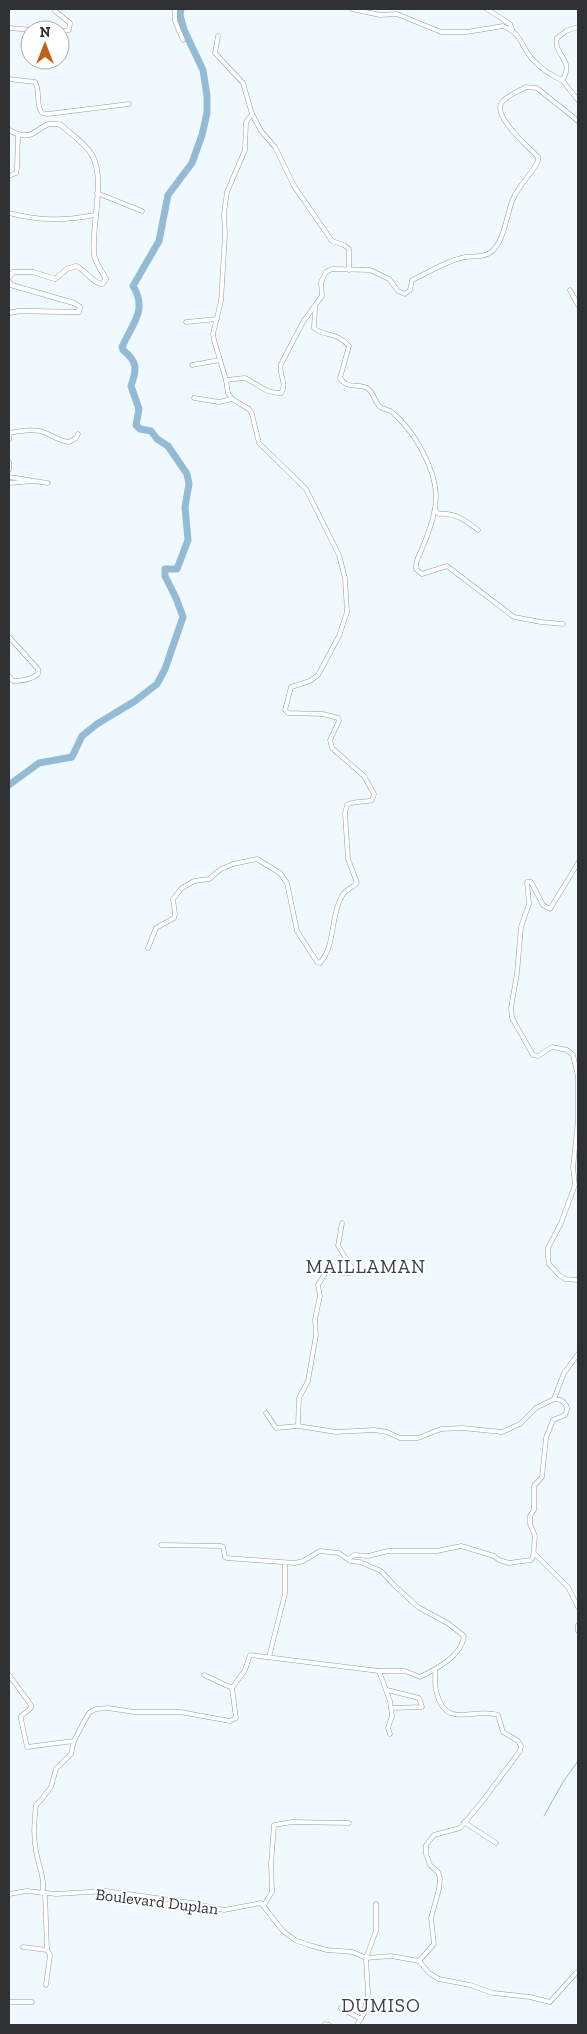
<svg xmlns="http://www.w3.org/2000/svg" width="587" height="2034" font-family="'Zilla Slab',serif">
<style>
.lines{fill:none;stroke-linecap:round;stroke-linejoin:round}
.stream{stroke:#93bbd5;stroke-width:1}
.river{stroke:#93bbd5;stroke-width:7}
.minor-casing{stroke:#939da4;stroke-width:5}
.tertiary-casing{stroke:#939da4;stroke-width:5.5}
.minor{stroke:#fff;stroke-width:4}
.tertiary{stroke:#fff;stroke-width:4.5}
.labels{text-anchor:middle;stroke-width:4;stroke-linejoin:round;paint-order:stroke}
.street-label{font-size:16px;fill:#2e3235;stroke:#fff}
.quarter-label{font-size:19px;letter-spacing:1px;fill:#384146;stroke:#fff}
</style>
<rect width="100%" height="100%" fill="#f0f9fe"/>
<g class="lines">
<polyline class="stream" points="544,1816 563,1782 578,1761"/>
<path class="river" d="M9 785 39 763 72 757 82 736 97 724 135 701 157 684 165 669 183 617 176 598 165 576V569H177L188 540 185 507 189 484 187 474 168 446 157 439 151 431 140 429 136 425 139 409 131 386C137 369 138 362 123 350L122 347C132 324 148 310 133 286L159 241 168 195 192 163 202 135 207 113V96L203 70 184 30 180 15 181 9"/>
<g class="minor-casing">
<g id="minor">
<polyline points="55,9 55,11 70,23 69,30 60,32"/>
<polyline points="175,9 175,21 183,40"/>
<path d="M352 9 380 15 397 14 441 32H467L503 26C523 34 520 46 533 60 541 68 551 76 562 80 576 60 553 56 557 38L566 31 578 27"/>
<polyline points="487,9 510,24 512,29"/>
<polyline points="9,28 33,30"/>
<polyline points="218,36 215,53 243,83 252,114 261,131 275,147 294,186 332,241 344,245 349,249 349,270"/>
<path d="M9 79 35 82C41 91 35 104 42 113L48 114 129 104"/>
<polyline points="562,80 578,100"/>
<polyline points="9,176 16,173 17,168 18,135"/>
<polyline points="97,193 142,211"/>
<path d="M9 213C40 221 63 221 95 215"/>
<polyline points="570,290 578,305"/>
<path d="M315 308 314 328C324 337 336 331 349 346L340 378C349 391 357 382 367 388 374 392 374 401 380 407 384 410 389 409 393 413 414 431 435 467 436 496 436 513 428 535 421 551 418 558 415 561 416 569L422 574 447 566 514 617 541 622 563 624"/>
<polyline points="186,322 217,319"/>
<polyline points="192,365 220,360"/>
<path d="M226 380 245 378C258 384 266 394 281 393 288 384 278 374 281 364L303 322 322 296 321 282 326 272 332 269 370 270 389 279 398 291 405 294 410 290 412 280C428 273 444 262 461 258 471 255 482 259 491 252 505 241 506 215 513 199 519 185 531 175 538 161V157C529 147 489 114 503 101 509 95 519 91 526 87L537 88 578 121"/>
<polyline points="194,398 219,402 232,399"/>
<path d="M9 433C21 431 35 428 46 433 54 437 60 441 69 442L76 438 78 434"/>
<polyline points="9,462 9,470"/>
<polyline points="9,477 29,480"/>
<polyline points="9,483 34,481 48,483"/>
<path d="M435 510 439 514C455 512 466 521 478 530"/>
<path d="M9 637 38 669V674C31 680 23 681 13 681L9 676"/>
<polyline points="578,863 550,909 543,905 531,882 527,882 529,904 521,927 517,973 511,1008 512,1018 533,1055 538,1056 552,1047 567,1050 573,1055 578,1076 578,1121 573,1167 575,1185 561,1223 548,1248 548,1257 549,1264 559,1275 565,1279 578,1280"/>
<path d="M148 948 156 928 174 918 175 914 173 899 182 888 194 881 209 879 221 869 233 864 257 859 280 873 287 883 297 931 317 962 320 963C336 945 330 916 342 896 346 889 352 888 357 883L348 859 345 813 347 805C354 800 364 803 372 800L374 794 364 776 332 748 330 740 339 721 338 718 323 714 288 713 285 710 291 687 310 681 318 675 339 636 347 612 345 578 339 555 306 489 259 443 252 414 249 409 232 399 228 393 226 380 214 340 213 334 221 301 225 235 224 213 227 192 245 150 246 122 252 114"/>
<polyline points="266,1413 276,1428 298,1426 336,1432 374,1430 387,1432 400,1438 418,1438 441,1429 462,1428 502,1432 520,1424 536,1408 554,1399 564,1373 578,1354"/>
<polyline points="298,1426 299,1398 308,1381 316,1335 315,1319 320,1296 318,1285 326,1272 350,1273 351,1266 338,1246 342,1223"/>
<polyline points="534,1553 568,1587 578,1607"/>
<path d="M348 1559 354 1555 368 1556 388 1551H437L461 1546 494 1556 499 1560 509 1563 531 1560 533 1557 535 1536 530 1524V1516L534 1510V1486L542 1477 546 1438 553 1420 565 1415C569 1408 567 1405 561 1400L554 1399"/>
<polyline points="578,1625 578,1631"/>
<polyline points="269,1657 285,1594 285,1563"/>
<polyline points="379,1671 390,1701 392,1716 388,1728 390,1734"/>
<polyline points="9,1675 31,1705 31,1708 21,1716 21,1719 27,1747 74,1741"/>
<polyline points="204,1675 232,1688"/>
<polyline points="387,1690 419,1698 422,1707 391,1708"/>
<polyline points="464,1822 496,1843"/>
<path d="M42 1893C46 1881 38 1864 36 1851 33 1836 34 1820 36 1805L42 1799 51 1787 56 1769 71 1754 74 1741 86 1718 90 1712 96 1709 108 1708 134 1712H180L230 1721 236 1718 232 1688 245 1670 250 1655 379 1671H405L420 1677C436 1669 462 1656 464 1636L449 1624 418 1607 394 1585 381 1571 360 1562 350 1561 339 1553 320 1551 303 1561 295 1563 227 1558 225 1557 223 1547 221 1546 161 1545"/>
<polyline points="45,1893 47,1950 50,1955 46,1985"/>
<path d="M9 1894 27 1891 56 1894 106 1891 192 1903 224 1910 261 1903 283 1931 295 1940 309 1945 327 1950 353 1952 366 1958 391 1956 419 1961 434 1944 431 1918 439 1889 440 1878 438 1872 430 1865 426 1854V1845L434 1835 460 1828 481 1803 520 1751 521 1746 518 1741 503 1732 498 1715C474 1706 445 1732 436 1690 434 1683 436 1677 435 1670"/>
<polyline points="264,1905 272,1892 271,1864 274,1825 292,1822 349,1823"/>
<polyline points="23,1947 47,1950"/>
<polyline points="419,1961 429,1973 439,1979 470,1985 493,1993 530,1997 550,2002 576,1973 578,1973"/>
<polyline points="9,2002 32,2002"/>
<polyline points="341,2008 361,2019"/>
<polyline points="325,2024 329,2025"/>
<polyline points="357,2025 364,2013 368,1994 366,1958 376,1931 376,1904"/>
</g>
</g>
<g class="tertiary-casing">
<g id="tertiary">
<path d="M9 130C39 147 37 117 61 125 71 134 85 143 92 155 106 179 91 226 94 255 96 264 102 271 106 279L102 284C92 283 86 270 76 266L67 269 55 279 33 272H13L9 277"/>
<polyline points="9,282 11,285 74,303 80,307 79,312 76,312 19,311 9,313"/>
<polyline points="9,432 9,439"/>
</g>
</g>
<use href="#minor" class="minor"/>
<use href="#tertiary" class="tertiary"/>
</g>
<g class="labels">
<g class="street-label">
<text transform="translate(157 1901) rotate(7)" y="6">Boulevard Duplan</text>
</g>
<g class="quarter-label">
<text x="366" y="1273">MAILLAMAN</text>
<text x="381" y="2012">DUMISO</text>
</g>
</g>
<rect width="587" height="2034" fill="none" stroke="#2e3235" stroke-width="20"/>
<g transform="translate(45 45)"><circle r="24" fill="#ffffff" stroke="#abadae"/>
<path d="M0-4L9 19L0 12L-9 19Z" fill="#c06118"/>
<text y="-8" font-size="14" font-weight="bold" text-anchor="middle" fill="#2e3235">N</text>
</g>
</svg>
